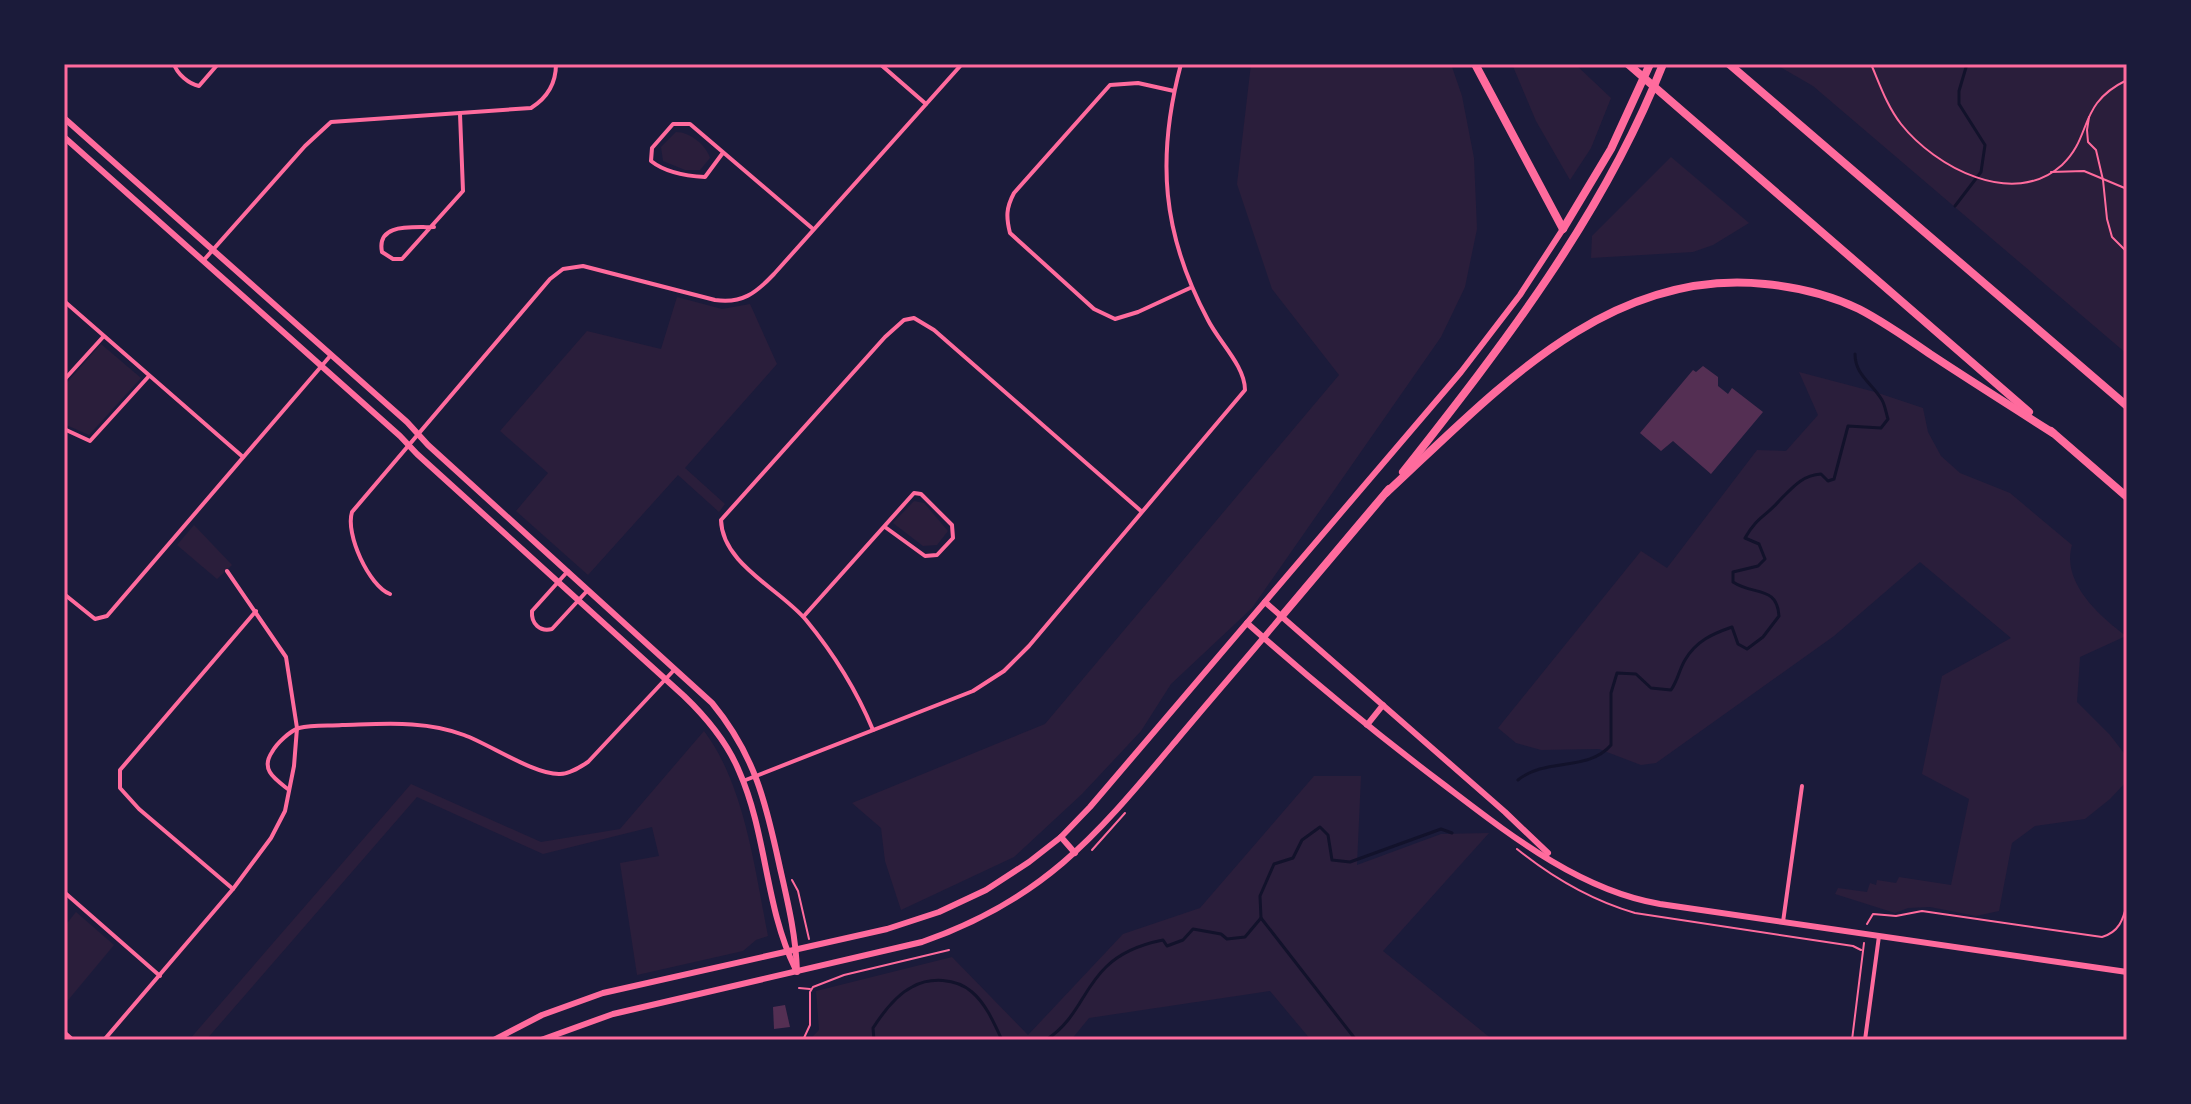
<svg xmlns="http://www.w3.org/2000/svg" width="2191" height="1104" font-family="'Space Grotesk',sans-serif">
<style>
.green{fill:#2a1e3b}
.lines{fill:none;stroke-linecap:round;stroke-linejoin:round}
.stream{stroke:#12122b;stroke-width:3}
.building{fill:#542f53}
.path{stroke:#ff6b9d;stroke-width:2}
.minor{stroke:#ff6b9d;stroke-width:4}
.tertiary{stroke:#ff6b9d;stroke-width:6}
.secondary{stroke:#ff6b9d;stroke-width:6}
.motorway{stroke:#ff6b9d;stroke-width:8}
.neatline{fill:none;stroke:#ff6b9d;stroke-width:3}
</style>
<rect width="100%" height="100%" fill="#1b1b3a"/>
<g class="green">
<polygon points="1251,64 1451,64 1462,96 1474,158 1477,229 1465,287 1441,337 1252,608 1171,684 1141,731 1082,794 1014,857 901,910 885,861 881,828 852,803 1045,724 1339,375 1272,289 1237,184"/>
<polygon points="1512,64 1575,64 1611,98 1591,148 1570,180 1536,121"/>
<polygon points="1775,64 2127,64 2127,354 1813,86"/>
<path d="M676 132C690 132 706 145 710 158L700 170H685L663 161 661 147Z"/>
<polygon points="1671,157 1749,223 1713,245 1693,252 1591,258 1592,236"/>
<polygon points="677,297 722,309 750,304 777,364 685,468 725,504 719,512 678,475 588,575 516,511 548,473 500,431 587,331 661,349"/>
<polygon points="101,344 141,378 89,435 64,424 64,386"/>
<path d="M1799 372 1875 392 1923 408 1928 432 1941 456 1960 473 2010 493 2072 545C2061 582 2099 616 2126 636L2080 657 2077 702 2110 735 2127 757V781L2110 799 2085 819 2035 826 2012 843 1999 911 1976 916 1930 907 1908 908 1895 913 1835 894 1838 888 1867 892 1870 883 1876 885 1877 880 1896 883 1899 877 1951 885 1969 799 1922 774 1942 676 2011 638 1920 562 1834 636 1656 763 1641 765 1599 749 1541 750 1516 743 1498 728 1641 551 1667 568 1757 450 1786 451 1818 415Z"/>
<polygon points="914,501 924,503 948,531 937,545 923,546 893,523"/>
<polygon points="194,525 232,565 217,579 177,545"/>
<path d="M704 731C745 785 755 871 768 936L756 940 743 951 637 975 620 863 659 856 652 827 543 854 417 797 206 1040H189L411 784 541 842 620 829Z"/>
<polygon points="1314,776 1361,776 1357,865 1441,834 1489,833 1383,951 1493,1040 1311,1040 1270,991 1089,1018 1071,1040 809,1040 819,1030 816,991 952,957 1028,1035 1123,934 1200,908"/>
<polygon points="76,912 114,945 64,1005 64,927"/>
</g>
<g class="lines">
<g class="stream">
<polyline points="1955,206 1981,172 1985,145 1959,104 1959,91 1967,64"/>
<path d="M1518 780C1546 757 1588 772 1611 745V693L1617 673 1636 674 1651 688 1671 690C1678 680 1679 670 1685 660 1696 641 1712 634 1732 627L1738 644 1747 649 1763 637 1779 616C1777 585 1754 596 1733 582V572L1758 566 1765 559 1759 544 1745 538C1758 516 1764 518 1779 501 1792 488 1802 475 1821 474L1828 481 1834 479 1848 426 1881 428 1888 419C1886 413 1885 405 1882 400 1872 383 1855 375 1855 354"/>
<polyline points="1261,918 1356,1040"/>
<path d="M874 1040 873 1028C882 1014 896 995 912 987 930 977 956 978 972 992 986 1004 994 1023 1002 1040"/>
<path d="M1046 1040C1078 1019 1082 990 1106 967 1121 952 1143 944 1163 940L1167 946 1183 940 1193 929 1221 934 1227 939 1245 937 1261 918 1260 896 1274 864 1293 858 1302 840 1320 827 1328 835 1332 860 1350 862 1441 829 1452 833"/>
</g>
</g>
<g class="building">
<polygon points="1703,366 1718,377 1718,386 1728,394 1732,388 1763,412 1711,474 1673,441 1661,451 1640,433 1693,370 1696,372"/>
<polygon points="785,1005 790,1027 774,1029 773,1007"/>
</g>
<g class="lines">
<g class="path">
<path d="M1871 64C1880 85 1887 106 1901 124 1935 167 2013 209 2062 165 2093 136 2077 104 2127 80"/>
<polyline points="2089,117 2087,130 2088,142 2096,150 2103,180 2107,219 2112,237 2127,252"/>
<polyline points="2051,172 2084,171 2127,189"/>
<path d="M1517 849C1553 878 1590 900 1635 913L1853 946 1861 950"/>
<polyline points="1092,850 1125,813"/>
<polyline points="792,880 798,891 809,939"/>
<path d="M1867 924 1873 914 1896 916 1922 911 2102 937C2119 932 2123 920 2127 904"/>
<polyline points="799,988 810,989"/>
<polyline points="803,1040 810,1025 810,992 813,987 844,975 949,950"/>
<polyline points="1852,1040 1864,943"/>
</g>
<g class="minor">
<path d="M174 64C177 74 189 84 199 86L218 64"/>
<polyline points="880,64 926,104"/>
<path d="M1174 91 1138 83 1110 85 1014 193C1006 208 1006 217 1010 233L1094 309 1115 319 1138 312 1190 288"/>
<path d="M722 154 705 177C686 176 666 173 651 161L652 148 673 124H690L813 229"/>
<path d="M434 227C414 228 376 222 382 252L393 259H402L463 191 460 114"/>
<path d="M203 261 305 146 331 122 531 108C547 98 556 83 556 64"/>
<polyline points="64,301 243,457"/>
<polyline points="64,380 103,337"/>
<polyline points="64,429 90,441 149,376"/>
<path d="M568 571 532 611C531 624 540 632 552 629L587 591"/>
<polyline points="64,594 95,619 107,616 331,355"/>
<path d="M390 594C369 586 345 534 352 512L550 279 563 269 583 266 715 300C742 304 756 293 774 274L962 64"/>
<polyline points="804,616 914,493 921,494 952,525 953,538 937,555 925,556 885,527"/>
<path d="M873 730C856 689 834 654 806 620 780 589 722 564 721 520L885 337 904 320 914 318 934 330 1141 511"/>
<path d="M743 781 973 691 1004 671 1029 646 1245 390C1245 366 1219 342 1208 320 1162 234 1156 158 1181 64"/>
<path d="M289 790C275 779 260 770 272 752 277 743 290 731 299 728 312 725 329 726 342 725 383 724 425 720 464 735 489 744 535 775 560 774 570 774 580 767 588 762L675 669"/>
<polyline points="233,889 139,809 120,788 120,770 256,611"/>
<polyline points="64,892 160,976"/>
<polyline points="1783,922 1802,786"/>
<polyline points="64,1032 73,1040"/>
<polyline points="104,1040 233,889 271,838 285,811 294,766 297,728 286,657 227,571"/>
<polyline points="1865,1040 1879,936"/>
</g>
<g class="tertiary">
<path d="M64 118 407 422 428 445 712 703C755 755 766 803 780 868 788 903 796 936 797 972"/>
<path d="M64 137 400 436 417 454 684 696C707 718 727 742 739 771 767 834 765 907 795 968"/>
<polyline points="1265,602 1505,812 1548,853"/>
<path d="M1247 623C1309 678 1373 731 1439 781 1505 831 1577 890 1660 904L2127 972"/>
<polyline points="1367,725 1383,705"/>
</g>
<g class="secondary">
<polyline points="1061,837 1075,853"/>
<polyline points="494,1040 542,1015 603,993 887,929 939,912 986,890 1029,862 1061,837 1090,807 1461,372 1520,295 1563,229"/>
<path d="M541 1040 613 1014 922 942C1044 899 1095 837 1175 742 1210 700 1246 659 1281 617"/>
</g>
<g class="motorway">
<polyline points="1475,64 1563,229"/>
<polyline points="1628,64 2029,412"/>
<polyline points="1729,64 2127,406"/>
<polyline points="1563,229 1611,149 1650,64"/>
<polyline points="2051,431 2127,497"/>
<path d="M1403 472C1503 345 1603 216 1663 64"/>
<path d="M1386 493C1493 394 1606 267 1765 284 1797 287 1830 295 1859 309 1884 322 1907 338 1930 354 1971 381 2012 407 2053 433"/>
<polyline points="1281,617 1389,489"/>
</g>
</g>
<rect width="2191" height="1104" fill="none" stroke="#1b1b3a" stroke-width="132"/>
<rect x="66" y="66" width="2059" height="972" class="neatline"/>
</svg>
